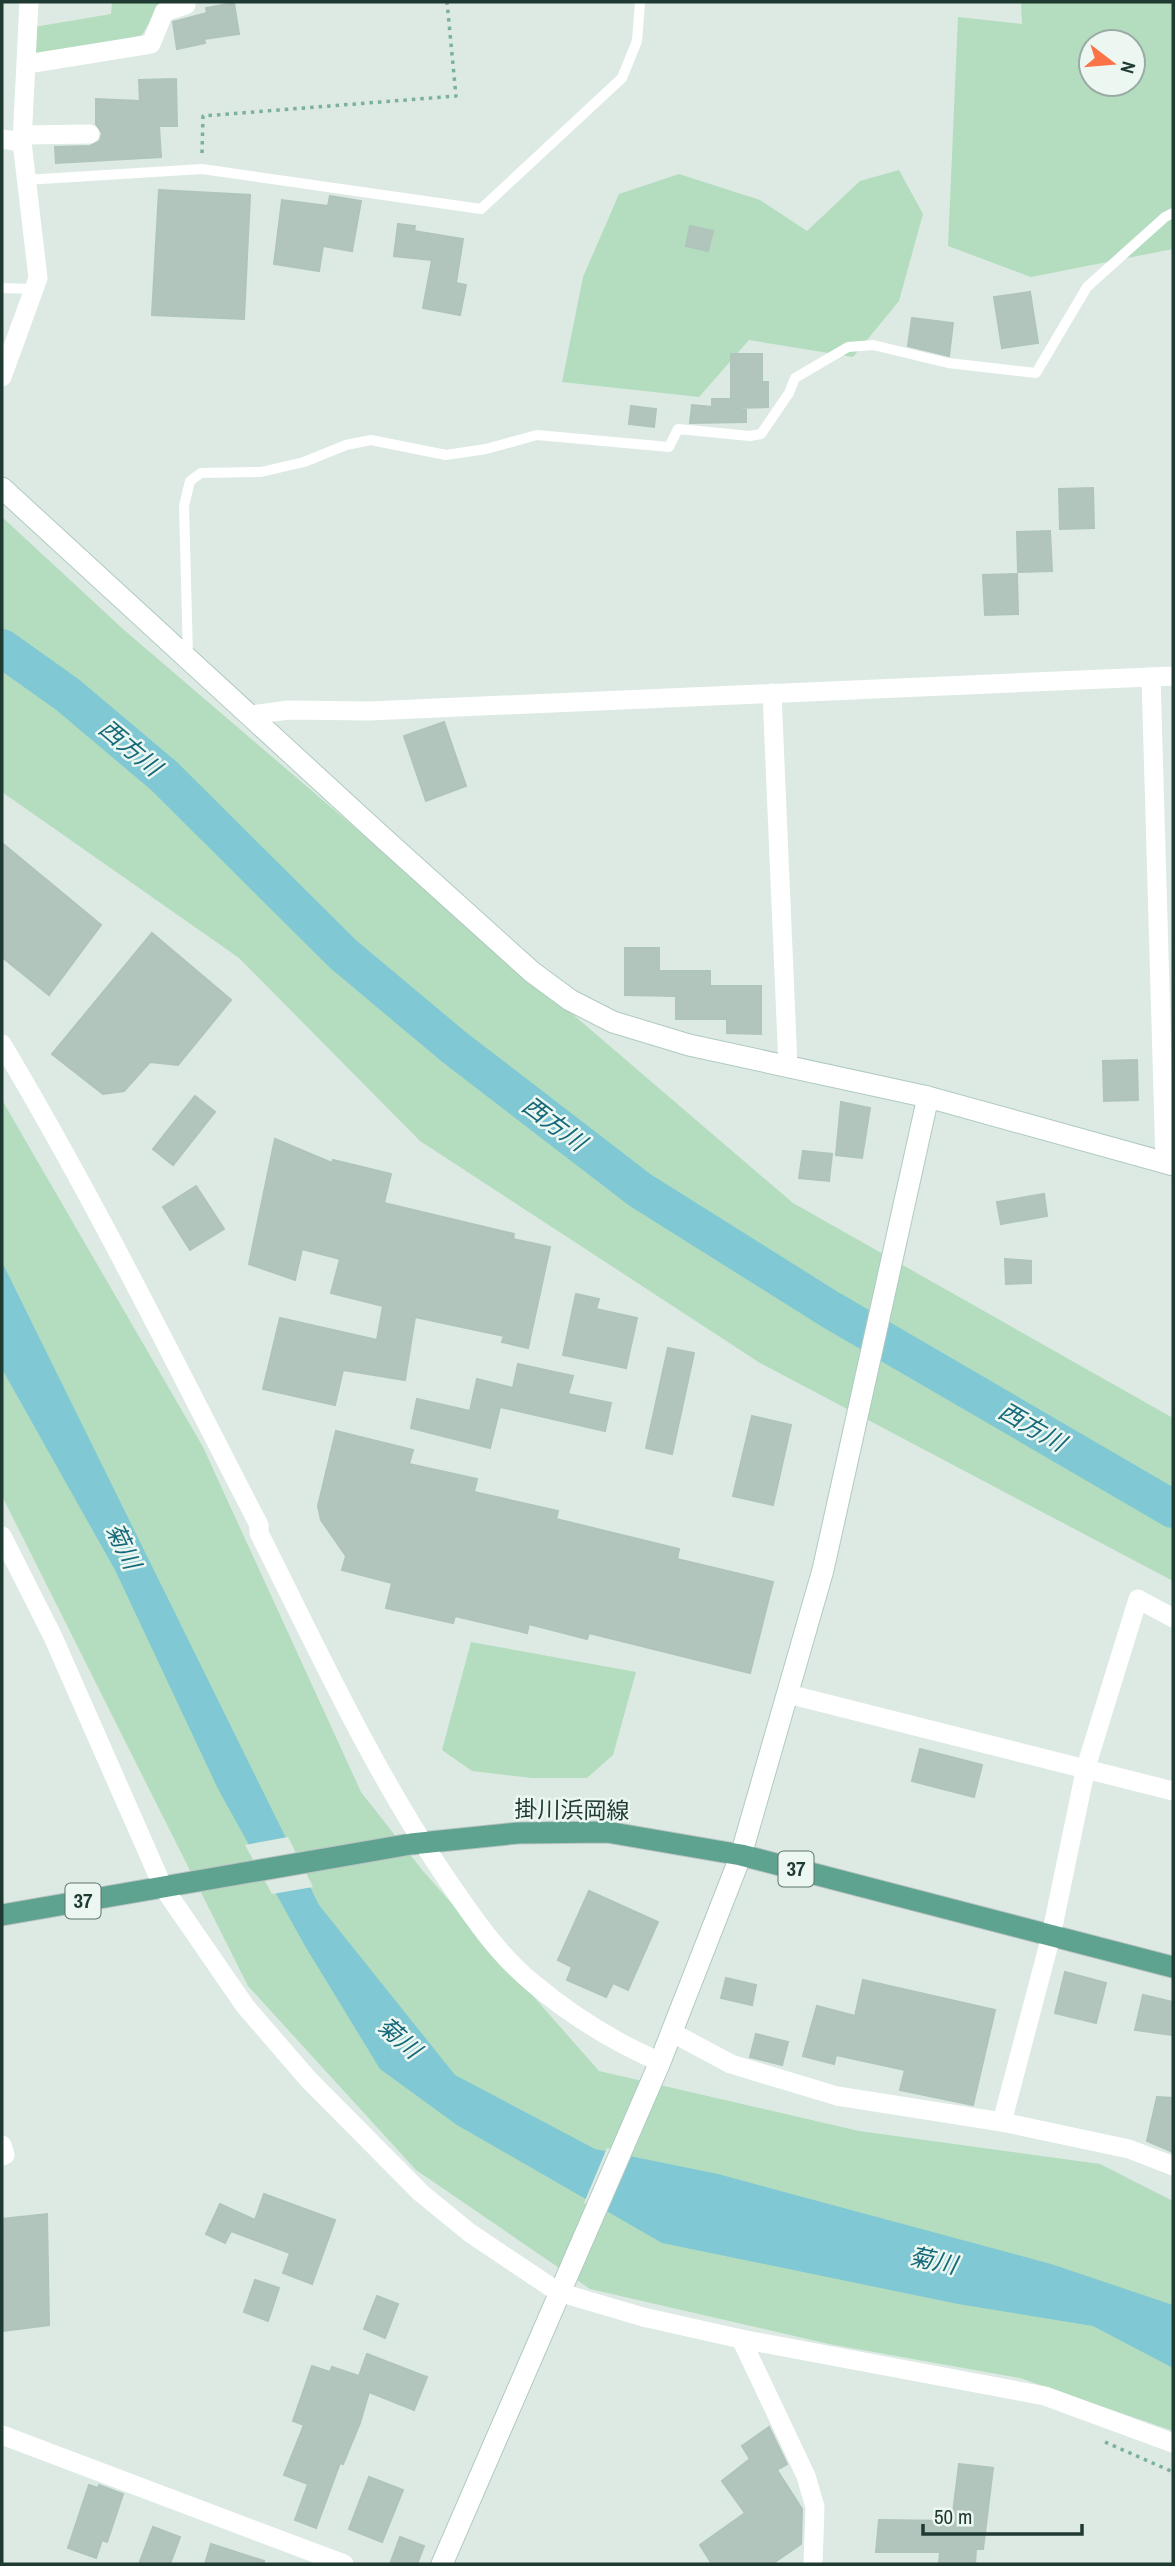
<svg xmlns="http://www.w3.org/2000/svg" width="1175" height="2566" font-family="'Archivo Narrow','Noto Sans JP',sans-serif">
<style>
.green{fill:#b3ddbe;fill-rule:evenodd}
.water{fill:#80c8d4}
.pier{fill:#ddeae4}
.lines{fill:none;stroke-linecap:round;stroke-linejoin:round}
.river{stroke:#80c8d4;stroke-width:38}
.building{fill:#b2c5bd;stroke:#afc4bb;stroke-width:2}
.secondary-casing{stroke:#afcac0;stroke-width:23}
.primary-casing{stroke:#bcc4c2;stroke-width:23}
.path{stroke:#7bb09f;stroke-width:3.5;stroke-dasharray:3.5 5;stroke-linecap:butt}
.lane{stroke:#fff;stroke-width:10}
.street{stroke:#fff;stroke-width:19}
.secondary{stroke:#fff;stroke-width:21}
.primary{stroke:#5ea390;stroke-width:21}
.labels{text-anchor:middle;stroke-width:5;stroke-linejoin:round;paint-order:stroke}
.shield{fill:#edf7f2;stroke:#5c736c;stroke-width:2}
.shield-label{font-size:21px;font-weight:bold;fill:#1e3a32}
.street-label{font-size:23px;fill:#1e3a32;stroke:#edf7f2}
.water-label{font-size:24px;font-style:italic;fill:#156979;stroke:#edf7f2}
</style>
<rect width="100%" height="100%" fill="#ddeae4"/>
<g class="green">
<polygon points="112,2 161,2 142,35 35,64 28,28 111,14"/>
<path d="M1021 2H1173V249L1031 277 948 246 958 17 1022 24ZM1091 42H1133V84H1091Z"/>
<polygon points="899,170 923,214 899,301 853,357 749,340 699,397 562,382 583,277 619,194 679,174 760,200 807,231 860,181"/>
<polygon points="2,517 123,629 793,1203 1173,1418 1173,1581 760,1363 420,1141 239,958 2,792"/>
<polygon points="2,1100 203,1447 361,1792 423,1871 599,2071 859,2131 1100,2164 1173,2201 1173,2431 1020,2378 829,2344 590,2289 416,2170 248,1986 2,1496"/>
<polygon points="471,1642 636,1672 613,1755 587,1778 532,1778 472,1771 442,1750"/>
</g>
<polygon class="water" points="2,1262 319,1905 455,2075 595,2149 718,2174 1051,2264 1173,2305 1173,2368 1093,2326 958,2304 662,2243 457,2125 380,2069 305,1946 218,1789 115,1570 2,1369"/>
<g class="pier">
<polygon points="288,1837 313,1887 272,1894 245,1845"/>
<polygon points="607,2148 629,2152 602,2213 584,2203"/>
</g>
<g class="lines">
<polyline class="river" points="2,648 68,695 164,776 343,954 454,1047 640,1190 831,1310 1173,1509"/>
</g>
<g class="building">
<polygon points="234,3 239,34 204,39 205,43 177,49 173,22 207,13 206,8"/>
<polygon points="176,79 177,126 159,126 161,157 56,163 55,147 90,146 100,141 102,133 96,124 96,99 140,101 139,80"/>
<polygon points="159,190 250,195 244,319 152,315"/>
<polygon points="330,196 361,201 352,251 323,246 319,271 274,264 282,200 328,206"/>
<polygon points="398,224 415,226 414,231 463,239 456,283 466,285 460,315 423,308 432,260 394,256"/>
<polygon points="690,226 713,231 708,251 686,246"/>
<polygon points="1030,292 1038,343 1002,348 994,297"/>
<polygon points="912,318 953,323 949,356 908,346"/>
<polygon points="731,354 762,354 762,382 768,382 768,407 736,408 746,410 746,422 690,423 692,405 712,407 712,399 731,399"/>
<polygon points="631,406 656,409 654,427 629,424"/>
<polygon points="1093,488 1094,528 1060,529 1059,489"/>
<polygon points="1050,531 1052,571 1018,572 1017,532"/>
<polygon points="1017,574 1018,614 985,615 983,575"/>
<polygon points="444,722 466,786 426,801 404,736"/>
<polygon points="2,843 101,925 49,995 2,957"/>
<polygon points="152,933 231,1000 178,1065 150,1062 124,1091 103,1094 52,1054"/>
<polygon points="625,948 659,948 659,971 710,971 710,986 761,986 761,1034 727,1033 727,1019 676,1019 676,996 625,995"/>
<polygon points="1137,1060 1138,1100 1104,1101 1103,1061"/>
<polygon points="195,1096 215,1112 173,1165 153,1149"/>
<polygon points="841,1102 870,1108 862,1158 836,1155"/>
<polygon points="275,1139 332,1163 333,1160 391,1174 384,1203 514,1234 513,1239 550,1247 528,1348 502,1342 504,1336 415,1317 405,1380 343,1370 335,1405 263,1389 280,1318 377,1340 383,1306 331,1293 340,1259 302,1249 295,1280 249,1264"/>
<polygon points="803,1151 832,1154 829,1181 799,1178"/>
<polygon points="196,1186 224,1229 190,1250 163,1207"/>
<polygon points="1044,1194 1047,1216 1001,1224 997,1202"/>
<polygon points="1005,1259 1031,1261 1031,1283 1006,1284"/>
<polygon points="576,1294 599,1299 596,1309 637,1318 626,1368 563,1355"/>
<polygon points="668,1348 694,1353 672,1454 646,1448"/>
<polygon points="518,1364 573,1376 568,1394 611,1403 605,1431 500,1407 490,1448 411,1428 417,1399 470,1411 477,1379 513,1388"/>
<polygon points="752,1416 791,1425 773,1505 733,1496"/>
<polygon points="336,1431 413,1450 409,1464 477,1479 474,1492 558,1511 556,1519 679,1549 677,1559 773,1582 750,1673 589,1633 587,1639 529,1624 527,1633 455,1616 453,1623 386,1608 392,1583 342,1570 346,1556 321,1520 318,1506"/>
<polygon points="920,1749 982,1765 974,1797 912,1781"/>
<polygon points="589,1891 658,1922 628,1990 613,1983 606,1997 567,1980 572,1967 558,1960"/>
<polygon points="1065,1972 1106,1983 1096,2023 1055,2013"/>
<polygon points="726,1978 756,1985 752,2005 721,1998"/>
<polygon points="863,1980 995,2010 973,2105 900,2090 905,2070 836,2055 834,2064 803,2056 817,2006 855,2016"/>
<polygon points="1143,1995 1173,2002 1173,2035 1135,2030"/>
<polygon points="756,2034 788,2042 782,2065 750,2057"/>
<polygon points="1157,2097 1173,2098 1173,2152 1147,2141"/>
<polygon points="264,2194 335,2220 312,2284 283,2273 290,2253 231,2231 225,2243 206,2234 220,2204 255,2220"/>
<polygon points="47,2214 49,2325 2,2331 2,2219"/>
<polygon points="255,2280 279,2288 268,2321 244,2312"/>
<polygon points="377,2296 398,2304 385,2338 364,2329"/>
<polygon points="367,2354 427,2377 414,2410 369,2392 360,2423 343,2464 340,2463 316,2528 295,2520 308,2484 284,2475 304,2425 293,2421 312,2366 330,2372 332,2367 359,2376"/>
<polygon points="769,2427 787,2464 777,2470 802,2509 801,2544 772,2564 712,2564 700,2545 745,2513 722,2481 750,2459 742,2446"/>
<polygon points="959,2464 993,2468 983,2549 976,2549 975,2564 939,2564 940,2552 876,2552 879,2520 952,2521"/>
<polygon points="369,2477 403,2490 382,2542 349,2529"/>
<polygon points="89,2485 98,2488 99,2485 123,2494 107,2542 102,2540 96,2558 68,2548"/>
<polygon points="153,2527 180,2537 170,2564 139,2564"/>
<polygon points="400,2537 424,2546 417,2564 390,2564"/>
<polygon points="211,2544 264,2561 263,2564 205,2564"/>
</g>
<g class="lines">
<g class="secondary-casing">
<g id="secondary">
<polyline points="2,488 380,835 532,972 570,1000 613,1022 689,1045 928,1097 1173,1165"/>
<polyline points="442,2564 660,2062 741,1855 823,1570 928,1097"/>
</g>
</g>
<g class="primary-casing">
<polyline id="primary" points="2,1915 411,1844 518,1833 607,1832 741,1855 1173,1967"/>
</g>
<g class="path">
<polyline points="202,153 203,116 456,96 447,2"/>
<polyline points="1105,2442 1173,2472"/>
</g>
<g class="lane">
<polyline points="25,180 202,169 481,209 622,78 637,41 640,2"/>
<polyline points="2,288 34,289"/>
<polyline points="188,656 184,506 190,481 201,473 261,472 304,462 346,445 371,440 446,455 486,449 537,435 669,447 678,429 750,436 761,434 789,393 795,378 848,347 873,345 948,363 1036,373 1087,287 1165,217 1173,213"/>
</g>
<g class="street">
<polyline points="27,64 151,44 164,12 186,5"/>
<polyline points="22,135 90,134"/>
<polyline points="2,139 22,142"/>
<polyline points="2,377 38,278 22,142 29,2"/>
<polyline points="1151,677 1165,1162"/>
<polyline points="772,693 788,1067"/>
<polyline points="250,715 289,710 369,711 1173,676"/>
<path d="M2 1044C95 1200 175 1363 259 1525V1533C318 1650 372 1769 446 1878 472 1916 498 1955 534 1984 572 2016 614 2042 660 2062"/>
<polyline points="2,1536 53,1637 163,1887 245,2006 308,2079 421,2193 470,2233 558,2292 643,2317 741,2339 1045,2396 1173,2443"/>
<polyline points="788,1694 1173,1791"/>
<polyline points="671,2032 731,2064 837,2096 1002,2122 1129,2149 1173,2166"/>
<polyline points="1002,2122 1051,1936 1086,1767 1138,1599 1173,1618"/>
<polyline points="2,2145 5,2155 2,2156"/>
<polyline points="741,2339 806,2476 815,2507 813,2564"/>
<polyline points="2,2435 344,2564"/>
</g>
<use href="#secondary" class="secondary"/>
<use href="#primary" class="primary"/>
</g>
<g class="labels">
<g class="shield">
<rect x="778.5" y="1851.5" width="35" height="35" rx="5"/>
<rect x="65.5" y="1883.5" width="35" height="35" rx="5"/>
</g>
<g class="shield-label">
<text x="796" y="1876">37</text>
<text x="83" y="1908">37</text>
</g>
<g class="street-label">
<text transform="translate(572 1810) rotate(1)" y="8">掛川浜岡線</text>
</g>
<g class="water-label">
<text transform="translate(130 748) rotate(40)" y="8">西方川</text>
<text transform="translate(554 1124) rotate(37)" y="8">西方川</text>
<text transform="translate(1032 1427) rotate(30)" y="8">西方川</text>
<text transform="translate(123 1546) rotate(64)" y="8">菊川</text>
<text transform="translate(399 2038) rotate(41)" y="8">菊川</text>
<text transform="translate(933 2261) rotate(12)" y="8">菊川</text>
</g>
</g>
<rect width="1175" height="2566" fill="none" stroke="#1e3a32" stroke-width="7"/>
<g transform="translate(1112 63) rotate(106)"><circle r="33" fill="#edf7f2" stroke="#9aaba5" stroke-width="2"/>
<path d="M0-5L12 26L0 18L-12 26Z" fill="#fb7349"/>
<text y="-10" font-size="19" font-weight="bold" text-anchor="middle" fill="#1e3a32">N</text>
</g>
<path d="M923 2524v10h159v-10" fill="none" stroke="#1e3a32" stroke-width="3.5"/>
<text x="934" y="2524" font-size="21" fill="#1e3a32" stroke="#edf7f2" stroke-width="5" paint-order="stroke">50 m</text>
</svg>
